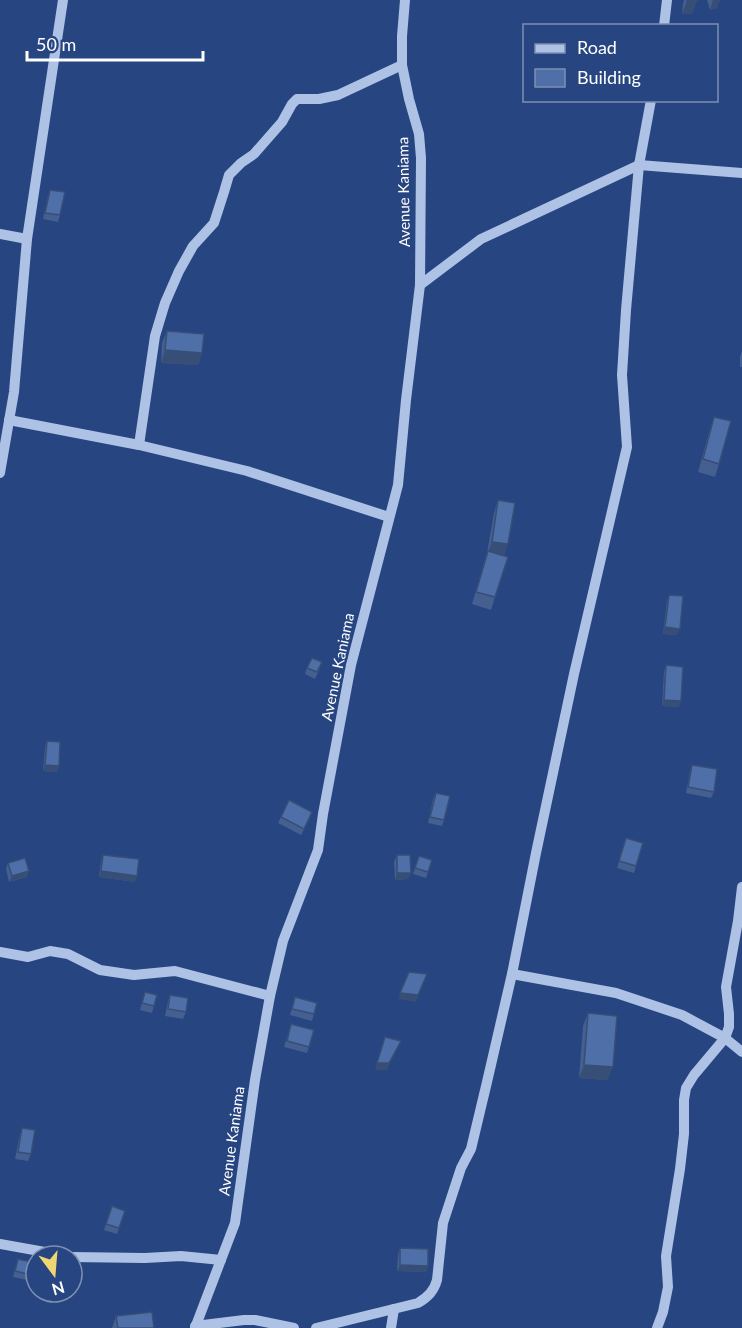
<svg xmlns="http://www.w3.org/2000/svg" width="742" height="1328" font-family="Lato,sans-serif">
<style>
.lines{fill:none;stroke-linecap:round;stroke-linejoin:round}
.minor{stroke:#aec2e6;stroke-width:10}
.wall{fill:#445f90}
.shaded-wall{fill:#374e76}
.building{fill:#4f6fa8;stroke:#374e76;stroke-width:1.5}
.labels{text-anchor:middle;stroke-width:4.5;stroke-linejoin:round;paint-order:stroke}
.street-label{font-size:15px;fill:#fff;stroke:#274580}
</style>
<rect width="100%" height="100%" fill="#274580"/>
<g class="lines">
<g class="minor">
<polyline points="664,26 667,0"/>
<polyline points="0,234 27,239"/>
<polyline points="420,285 481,239 639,165 742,173"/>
<polyline points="9,420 139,445 247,471 389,517"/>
<polyline points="139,445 155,336 165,303 179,271 193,246 214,223 224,192 229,175 241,163 254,154 282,122 292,104 297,99 319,99 338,95 402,65"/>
<polyline points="0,473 14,392 27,239 63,0"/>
<polyline points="0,952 28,957 50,951 68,954 100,970 134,975 175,971 270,996"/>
<polyline points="512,974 616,993 682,1015 725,1038 742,1052"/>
<polyline points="0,1244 67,1256"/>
<polyline points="72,1257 145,1258 181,1256 221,1260"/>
<polyline points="195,1326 244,1320 255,1320 294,1328"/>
<polyline points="195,1328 235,1223 255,1080 270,996 283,941 318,850 323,814 351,665 398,485 406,400 420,285 421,158 419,134 409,99 402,65 402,36 405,0"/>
<path d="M316 1328 418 1303C428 1297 434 1291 437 1280L443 1223 461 1168 471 1149 487 1082 512 974 536 853 574 674 627 447 622 375 626 310 639 165 651 100"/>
<polyline points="391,1328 394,1309"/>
<polyline points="657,1328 663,1312 668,1287 666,1256 680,1169 684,1134 684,1100 686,1088 694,1075 725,1038 729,1027 729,1014 726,987 738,921 742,887"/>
</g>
</g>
<g class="wall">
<polygon points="684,0 697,0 692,14 682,14 683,4"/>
<polygon points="707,0 720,0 717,8 710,10"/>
<polygon points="50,190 60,215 58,222 43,219 48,196"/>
<polygon points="167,331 202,353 198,365 161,363 162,343"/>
<polygon points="742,351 742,367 740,367 740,357"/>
<polygon points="714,417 719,464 715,477 698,472 710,429"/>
<polygon points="498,500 504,556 495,597 491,610 472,604 487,553 494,513"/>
<polygon points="669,595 677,635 663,634 667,601"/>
<polygon points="666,665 679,707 662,706 664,672"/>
<polygon points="307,668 320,668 315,679 305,674"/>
<polygon points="47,741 59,766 57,772 43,771 45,747"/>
<polygon points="692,765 714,792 711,798 686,793 690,771"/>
<polygon points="436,793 444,820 442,826 428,823 433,799"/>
<polygon points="281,817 310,818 301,835 278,823"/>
<polygon points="626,838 643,843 634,873 617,868"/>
<polygon points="103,855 135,882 99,877 101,861"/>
<polygon points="397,855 408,879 395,880 394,862"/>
<polygon points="419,856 432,860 426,878 413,874"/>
<polygon points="8,863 27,877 9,882 6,869"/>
<polygon points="145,992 154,1006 152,1013 140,1010"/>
<polygon points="170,995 186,1012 183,1019 165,1016 168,1001"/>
<polygon points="295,997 314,1014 312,1021 290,1015"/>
<polygon points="588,1013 608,1080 579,1078 583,1026"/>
<polygon points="291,1024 309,1047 307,1053 284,1047"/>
<polygon points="22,1128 31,1154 28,1161 15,1159 20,1134"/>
<polygon points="112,1206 125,1211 117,1234 104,1230"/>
<polygon points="400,1248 428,1266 426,1272 397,1271 398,1255"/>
<polygon points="18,1259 36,1263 36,1282 13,1277"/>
<polygon points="116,1316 154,1328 112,1328"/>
</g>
<g class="shaded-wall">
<polygon points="713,0 720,0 717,8 710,10"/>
<polygon points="687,1 697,1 692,14 682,14"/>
<polygon points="165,350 202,353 198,365 161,363"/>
<polygon points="492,542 508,544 504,557 487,555"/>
<polygon points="665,627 680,629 677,635 663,634"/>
<polygon points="664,700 681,701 679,707 662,706"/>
<polygon points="45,765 59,766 57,772 43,771"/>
<polygon points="29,871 27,877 9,882 12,876"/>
<polygon points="101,871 137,876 135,882 99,877"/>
<polygon points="397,873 411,873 408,879 395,880"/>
<polygon points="427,974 416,1002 398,999 400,993"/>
<polygon points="401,1041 387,1070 375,1070 377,1063"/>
<polygon points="584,1065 613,1067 608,1080 579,1078"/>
<polygon points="400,1265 428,1266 426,1272 397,1271"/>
</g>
<g class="building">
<rect x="687" y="0" width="10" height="1"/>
<polygon points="50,190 65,192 60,215 45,213"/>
<polygon points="167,331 204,334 202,353 165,350"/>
<polygon points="714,417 731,421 719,464 703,459"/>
<polygon points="498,500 515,503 508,544 492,542"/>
<polygon points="488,551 508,557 495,597 476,592"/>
<polygon points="669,595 683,596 680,629 665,627"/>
<polygon points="312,658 322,662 317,672 307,668"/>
<polygon points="666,665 683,667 681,701 664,700"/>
<polygon points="47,741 60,742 59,766 45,765"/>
<polygon points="692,765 717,769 714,792 688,787"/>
<polygon points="436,793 450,796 444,820 430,817"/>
<polygon points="289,800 312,812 304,829 281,817"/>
<polygon points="626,838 643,843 636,866 619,861"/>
<polygon points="103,855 139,859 137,876 101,871"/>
<polygon points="397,855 410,855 411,873 397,873"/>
<polygon points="419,856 432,860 428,872 415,868"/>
<polygon points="25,858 29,871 12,876 8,863"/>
<polygon points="409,972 427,974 418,995 400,993"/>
<polygon points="145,992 157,995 154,1006 142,1003"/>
<polygon points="170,995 188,998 186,1012 168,1009"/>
<polygon points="295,997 317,1003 314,1014 292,1009"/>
<polygon points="588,1013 617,1016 613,1067 584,1065"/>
<polygon points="291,1024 314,1030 309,1047 287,1041"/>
<polygon points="385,1037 401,1041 389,1063 377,1063"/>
<polygon points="22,1128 35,1130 31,1154 18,1152"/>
<polygon points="112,1206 125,1211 119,1228 106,1224"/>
<polygon points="400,1248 428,1249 428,1266 400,1265"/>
<polygon points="18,1259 36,1263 36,1276 15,1271"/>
<polygon points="152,1312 154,1328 118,1328 116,1316"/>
</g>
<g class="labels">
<g class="street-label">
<text transform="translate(404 192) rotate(-91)" y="5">Avenue Kaniama</text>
<text transform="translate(338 667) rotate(-78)" y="5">Avenue Kaniama</text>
<text transform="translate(232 1141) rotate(-82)" y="5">Avenue Kaniama</text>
</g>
</g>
<rect x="523" y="24" width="195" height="78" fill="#274580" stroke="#7d8fb3" stroke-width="1.5"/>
<rect x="535" y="44" width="30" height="9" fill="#aec2e6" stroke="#7d8fb3" stroke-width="1.5"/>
<text x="577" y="54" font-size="18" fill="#ffffff">Road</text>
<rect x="535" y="69" width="30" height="18" fill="#4f6fa8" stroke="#7d8fb3" stroke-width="1.5"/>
<text x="577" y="84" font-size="18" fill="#ffffff">Building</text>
<g transform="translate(54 1274) rotate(164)"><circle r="28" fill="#274580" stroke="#7d8fb3" stroke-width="1.5"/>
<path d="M0-4.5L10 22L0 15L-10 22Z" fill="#eed673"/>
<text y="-9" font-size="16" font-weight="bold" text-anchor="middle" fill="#ffffff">N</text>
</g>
<path d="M27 51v9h176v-9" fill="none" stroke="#ffffff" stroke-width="3"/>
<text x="36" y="51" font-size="18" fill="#ffffff" stroke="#274580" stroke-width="4.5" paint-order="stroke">50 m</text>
</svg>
